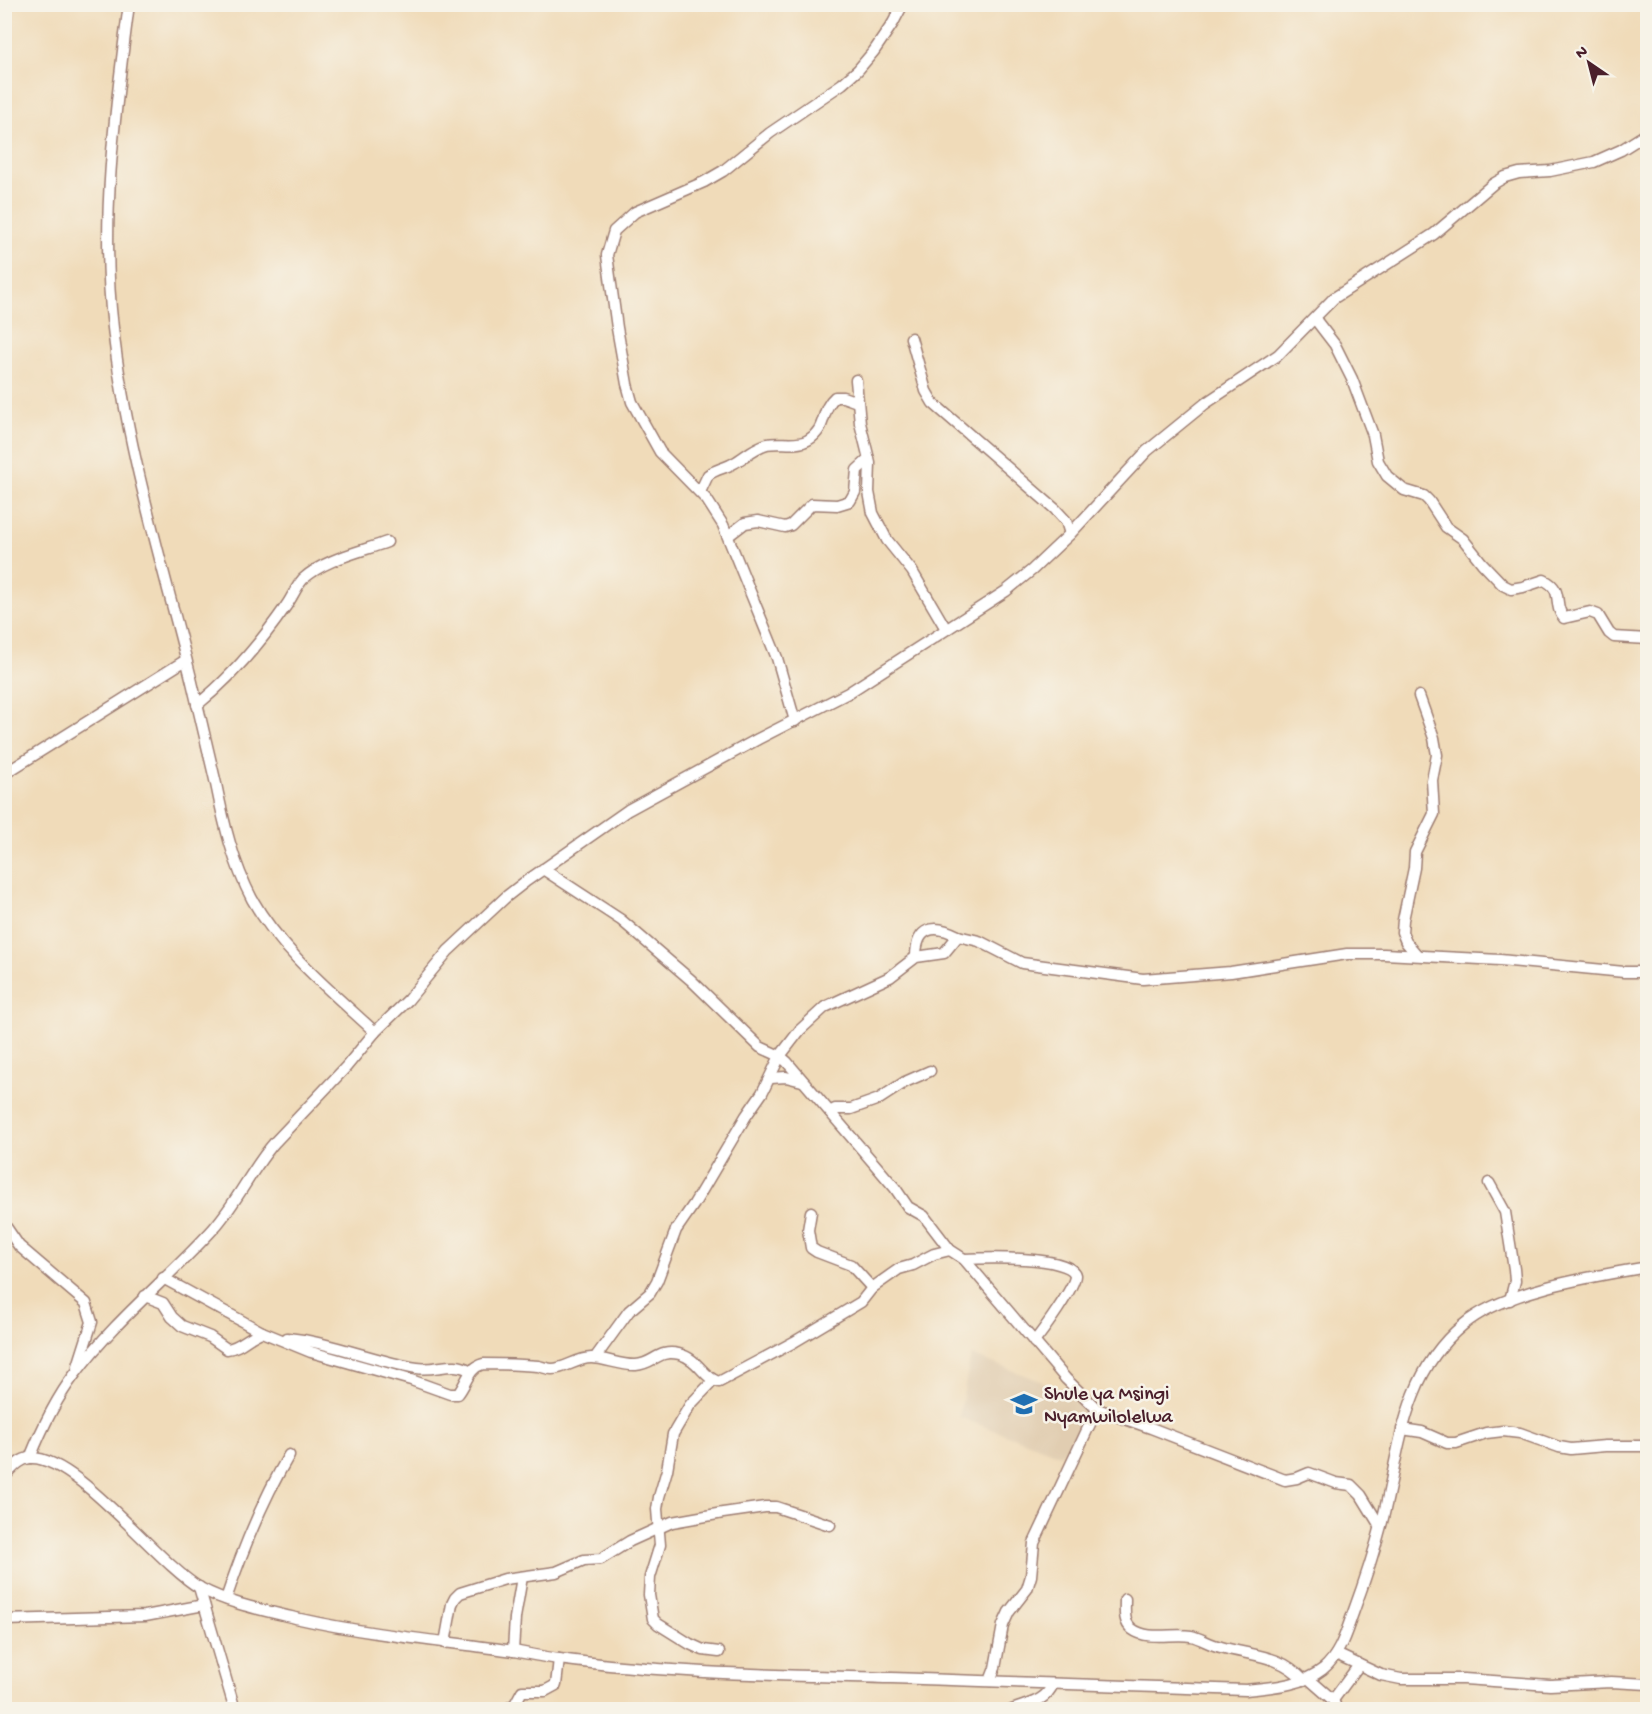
<svg xmlns="http://www.w3.org/2000/svg" width="1652" height="1714" font-family="'Gochi Hand',sans-serif">
<style>
.built{fill:#e1cdb1}
.lines{fill:none;stroke-linecap:round;stroke-linejoin:round}
.minor-casing{stroke:#9d7d72;stroke-width:13}
.minor{stroke:#fff;stroke-width:10}
.labels{text-anchor:middle;stroke-width:5;stroke-linejoin:round;paint-order:stroke}
.poi-label{font-size:20px;fill:#4a1f2b;stroke:#f7f3e8;text-anchor:start}
</style>
<rect width="100%" height="100%" fill="#f7f3e8"/>
<filter id="ink" filterUnits="userSpaceOnUse"><feTurbulence type="fractalNoise" baseFrequency=".0167" numOctaves="2"/><feDisplacementMap in="SourceGraphic" scale="12" xChannelSelector="R" yChannelSelector="G"/><feConvolveMatrix kernelMatrix="1 2 1 2 8 2 1 2 1" color-interpolation-filters="sRGB"/></filter>
<filter id="wash" filterUnits="userSpaceOnUse"><feTurbulence type="fractalNoise" baseFrequency=".008" numOctaves="4" result="noise"/><feDisplacementMap in="SourceGraphic" scale="24" xChannelSelector="R" yChannelSelector="G"/><feGaussianBlur stdDeviation="1.35" result="paint"/><feColorMatrix in="noise" values="0 0 0 0 0 0 0 0 0 0 0 0 0 0 0 0 0 1.4 0 .05"/><feComposite in="paint" operator="in"/></filter>
<g filter="url(#wash)">
<rect width="100%" height="100%" fill="#f0dbb9"/>
<polygon class="built" points="971,1355 1096,1402 1061,1455 959,1417"/>
</g>
<g filter="url(#ink)">
<g class="lines">
<g class="minor-casing">
<g id="minor">
<path d="M129 4C115 111 100 221 113 328 126 448 163 565 192 682 200 716 208 750 216 784 224 824 233 863 252 899 281 951 332 992 375 1032"/>
<path d="M1315 319 1335 345 1352 379 1373 435 1378 461 1387 476 1404 490 1424 496 1429 501 1446 527 1463 539 1482 563 1503 585 1511 589 1523 587 1544 580C1565 590 1552 605 1564 618L1590 612 1598 615 1609 633 1614 637 1648 639"/>
<polyline points="911,338 926,391 933,403 1055,509 1066,521 1070,534"/>
<polyline points="856,380 860,423 870,463 869,492 873,513 887,540 912,571 946,629"/>
<path d="M700 492 708 475C716 469 726 468 734 463 745 457 753 448 767 444 780 441 796 447 808 440 828 428 820 410 835 397H843L857 402"/>
<polyline points="728,536 745,523 758,521 785,527 791,525 812,504 837,505 850,501 855,492 857,470 869,459"/>
<path d="M197 705C232 677 261 642 286 606 292 598 296 587 303 579 325 559 360 552 387 542"/>
<polyline points="795,721 777,658 723,525 707,500 660,452 632,402 627,384 617,328 607,255 614,231 635,212 704,182 723,171 770,133 842,84 858,70 874,51 893,23 903,4"/>
<polyline points="4,774 186,660"/>
<polyline points="543,869 621,920 691,980 760,1047 780,1056 787,1062 895,1188 908,1207 924,1216 950,1250 964,1259 1066,1379 1097,1409 1151,1428 1285,1480 1297,1478 1309,1473 1336,1483 1351,1485 1361,1495 1380,1526"/>
<polyline points="1417,955 1406,942 1402,932 1403,920 1414,868 1415,852 1434,814 1432,780 1437,755 1434,738 1419,696"/>
<path d="M916 957C916 927 934 923 958 936"/>
<polyline points="771,1078 786,1077 802,1081"/>
<polyline points="830,1112 835,1109 851,1109 879,1099 905,1082 930,1071"/>
<polyline points="1489,1183 1505,1212 1514,1269 1515,1281 1510,1300"/>
<polyline points="811,1212 808,1230 811,1248 817,1252 851,1265 872,1288"/>
<polyline points="4,1224 19,1246 86,1303 92,1322 78,1366"/>
<path d="M964 1259C981 1258 1071 1255 1075 1275 1076 1286 1042 1332 1034 1342"/>
<polyline points="163,1278 262,1332"/>
<path d="M145 1296 163 1303 172 1317 182 1326 210 1337 227 1349C240 1348 249 1336 262 1332L311 1352 411 1380 450 1394H458C467 1383 468 1368 483 1364 501 1364 520 1364 538 1366 543 1367 547 1369 552 1369 565 1369 577 1358 591 1358 606 1358 621 1366 636 1365 654 1364 658 1349 679 1354 699 1359 703 1378 719 1382L794 1342 861 1302 872 1288 899 1269 913 1265 934 1254 950 1250"/>
<path d="M287 1338C332 1342 373 1361 417 1368 437 1371 453 1360 471 1371"/>
<polyline points="595,1358 629,1311 650,1293 657,1281 676,1230 694,1204 746,1116 762,1093 780,1056 800,1030 825,1007 890,977 916,957 944,953 958,936 979,941 1022,963 1143,979 1231,972 1347,954 1384,954 1500,960 1624,972 1648,972"/>
<polyline points="714,1380 690,1405 673,1434 667,1470 659,1497 657,1509 660,1545 650,1577 649,1595 653,1619 658,1624 690,1644 703,1650 719,1652"/>
<polyline points="1402,1429 1422,1432 1447,1443 1456,1443 1486,1433 1503,1431 1520,1433 1559,1447 1571,1449 1605,1446 1648,1446"/>
<path d="M30 1458C42 1428 55 1400 75 1374 115 1320 170 1277 214 1228 238 1201 252 1168 275 1142L346 1067 375 1032 408 1000 448 951 507 896 525 882 628 810 758 739 848 693 1006 591 1032 570 1070 534 1147 451 1206 403 1278 355 1334 298 1434 234 1493 184 1505 177 1519 173 1550 171 1594 162 1621 150 1648 133"/>
<path d="M4 1477C12 1469 19 1459 30 1458 76 1455 157 1563 200 1588 229 1604 268 1611 300 1619 371 1635 442 1641 514 1651 529 1654 544 1657 559 1659 669 1674 782 1675 892 1678 1010 1682 1128 1686 1246 1690 1273 1687 1301 1686 1323 1669 1340 1655 1346 1632 1353 1613 1364 1583 1374 1553 1382 1522 1400 1451 1402 1375 1463 1325 1504 1290 1594 1276 1648 1267"/>
<polyline points="199,1587 235,1710"/>
<path d="M226 1599C243 1548 262 1501 289 1455"/>
<path d="M1125 1599C1125 1610 1123 1622 1132 1629 1148 1641 1172 1633 1191 1636 1201 1638 1210 1645 1221 1647 1252 1656 1280 1654 1304 1680"/>
<polyline points="4,1620 145,1616 204,1605"/>
<polyline points="445,1643 452,1604 455,1598 460,1593 505,1579 556,1572 584,1560 601,1559 630,1541 672,1522 723,1513 765,1507 776,1507 830,1525"/>
<polyline points="513,1651 515,1618 522,1577"/>
<polyline points="1336,1654 1381,1675 1401,1679 1464,1679 1550,1685 1611,1682 1648,1684"/>
<polyline points="1309,1679 1333,1700 1337,1710"/>
<polyline points="990,1681 995,1668 1003,1625 1009,1612 1027,1589 1031,1576 1034,1543 1097,1409"/>
<polyline points="1333,1700 1359,1665"/>
<polyline points="506,1710 515,1704 522,1691 545,1691 556,1685 559,1659"/>
<path d="M1012 1710C1030 1703 1045 1702 1053 1684"/>
</g>
</g>
<use href="#minor" class="minor"/>
</g>
</g>
<defs>
<g id="school-bare" transform="scale(2.07)"><path d="M0-5L7-2L0 1L-7-2ZM-4 1L0 2.5L4 1V4Q0 6-4 4Z" fill="#1f6fb2" stroke="#f7f3e8" stroke-width="2.5" paint-order="stroke"/></g>
</defs>
<g fill-rule="evenodd">
<use href="#school-bare" x="1024" y="1404"/>
</g>
<g class="labels">
<g class="poi-label">
<text x="1044" y="1399">Shule ya Msingi<tspan x="1044" dy="23">Nyamwilolelwa</tspan></text>
</g>
</g>
<rect width="1652" height="1714" fill="none" stroke="#f7f3e8" stroke-width="24"/>
<g transform="translate(1589 63) rotate(325)" stroke="#f7f3e8" stroke-width="4.5" paint-order="stroke">
<path d="M0-4.5L10 22L0 15L-10 22Z" fill="#4a1f2b"/>
<text y="-9" font-size="16" font-weight="bold" text-anchor="middle" fill="#4a1f2b">N</text>
</g>
</svg>
